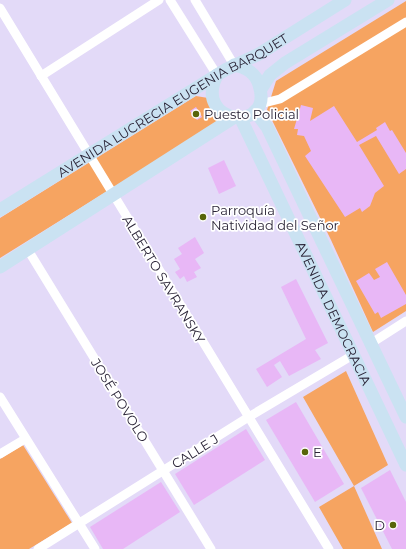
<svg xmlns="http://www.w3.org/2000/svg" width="406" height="549" font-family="Montserrat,sans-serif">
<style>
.green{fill:#f6a461}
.building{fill:#e8b7f6}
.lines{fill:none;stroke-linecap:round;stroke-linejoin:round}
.street{stroke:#fff;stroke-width:9}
.secondary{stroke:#cae2f2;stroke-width:13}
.poi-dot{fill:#58650a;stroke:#fff;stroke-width:1.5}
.labels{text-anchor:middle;stroke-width:3.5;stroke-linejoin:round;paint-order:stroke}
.street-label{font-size:13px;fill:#2a2437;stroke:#fff}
.poi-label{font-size:13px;fill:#2a2437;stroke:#fff;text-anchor:start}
</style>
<rect width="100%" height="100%" fill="#e3daf8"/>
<g class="green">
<polygon points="406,1 406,311 373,332 331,240 267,110 276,81"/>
<polygon points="196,96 208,98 211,111 220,121 0,258 0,218"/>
<polygon points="346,371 388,465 354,486 382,549 343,549 319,507 354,486 303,397"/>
<polygon points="23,445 72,523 29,549 0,549 0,459"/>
</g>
<g class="building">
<polygon points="301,105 313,108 310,121 334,106 357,142 377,130 376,128 385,122 390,131 392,130 406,153 406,169 399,174 376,136 359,145 384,186 375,193 370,206 362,212 360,208 345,217 305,156 311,151 304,136 297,135 298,129 294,129"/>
<polygon points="196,107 202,117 197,120 190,111"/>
<polygon points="224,160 236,186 219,194 208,168"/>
<polygon points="195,237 204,253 195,259 201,268 194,272 197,277 187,282 184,276 180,279 175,272 180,269 174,259 182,254 178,248"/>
<polygon points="387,262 406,295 406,304 381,318 378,312 375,314 356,281 369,273 374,280 380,277 375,269"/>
<polygon points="296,279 328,343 315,350 321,359 289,376 280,361 274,365 282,377 267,387 256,369 306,339 281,287"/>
<polygon points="296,402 344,484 315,502 266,420"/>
<polygon points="246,429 265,460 194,505 175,474"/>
<polygon points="390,470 406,502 406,549 392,549 361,488"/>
<polygon points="161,482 180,512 123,549 103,549 90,527"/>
</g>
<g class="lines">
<g class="street">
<polyline points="170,0 217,75"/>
<polyline points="195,0 234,65"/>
<polyline points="0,8 329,549"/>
<polyline points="41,76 159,0"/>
<polyline points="260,104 280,99 406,22"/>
<polyline points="28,250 211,549"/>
<polyline points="370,344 406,321"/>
<polyline points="0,397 95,549"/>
<polyline points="0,454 25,439"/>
<polyline points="38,549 247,418 353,355"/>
</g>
<g class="secondary">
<path d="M217 75C192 125 275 134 259 85 256 73 245 67 234 65"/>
<polyline points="261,89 270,75 285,63 388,0"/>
<polyline points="255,111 267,127 406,417"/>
<path id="s1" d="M241 119 406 465"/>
<path id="s2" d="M0 210 225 70 259 54 345 0"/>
<polyline points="0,267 233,118"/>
</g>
</g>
<g class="poi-dot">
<circle cx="196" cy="114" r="4"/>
<circle cx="203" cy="217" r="4"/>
<circle cx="305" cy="452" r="4"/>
<circle cx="393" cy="525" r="4"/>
</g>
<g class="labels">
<g class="street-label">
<text dy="5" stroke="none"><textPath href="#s2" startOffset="202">AVENIDA LUCRECIA EUGENIA BARQUET</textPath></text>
<text transform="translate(164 279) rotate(59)" y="5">ALBERTO SAVRANSKY</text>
<text dy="5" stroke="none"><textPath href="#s1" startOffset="215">AVENIDA DEMOCRACIA</textPath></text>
<text transform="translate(120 400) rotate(58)" y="5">JOSÉ POVOLO</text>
<text transform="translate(195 451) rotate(-32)" y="5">CALLE J</text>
</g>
<g class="poi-label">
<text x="204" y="119">Puesto Policial</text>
<text x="211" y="215">Parroquía<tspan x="211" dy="15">Natividad del Señor</tspan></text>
<text x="313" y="457">E</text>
<text x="385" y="530" text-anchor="end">D</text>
</g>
</g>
</svg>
